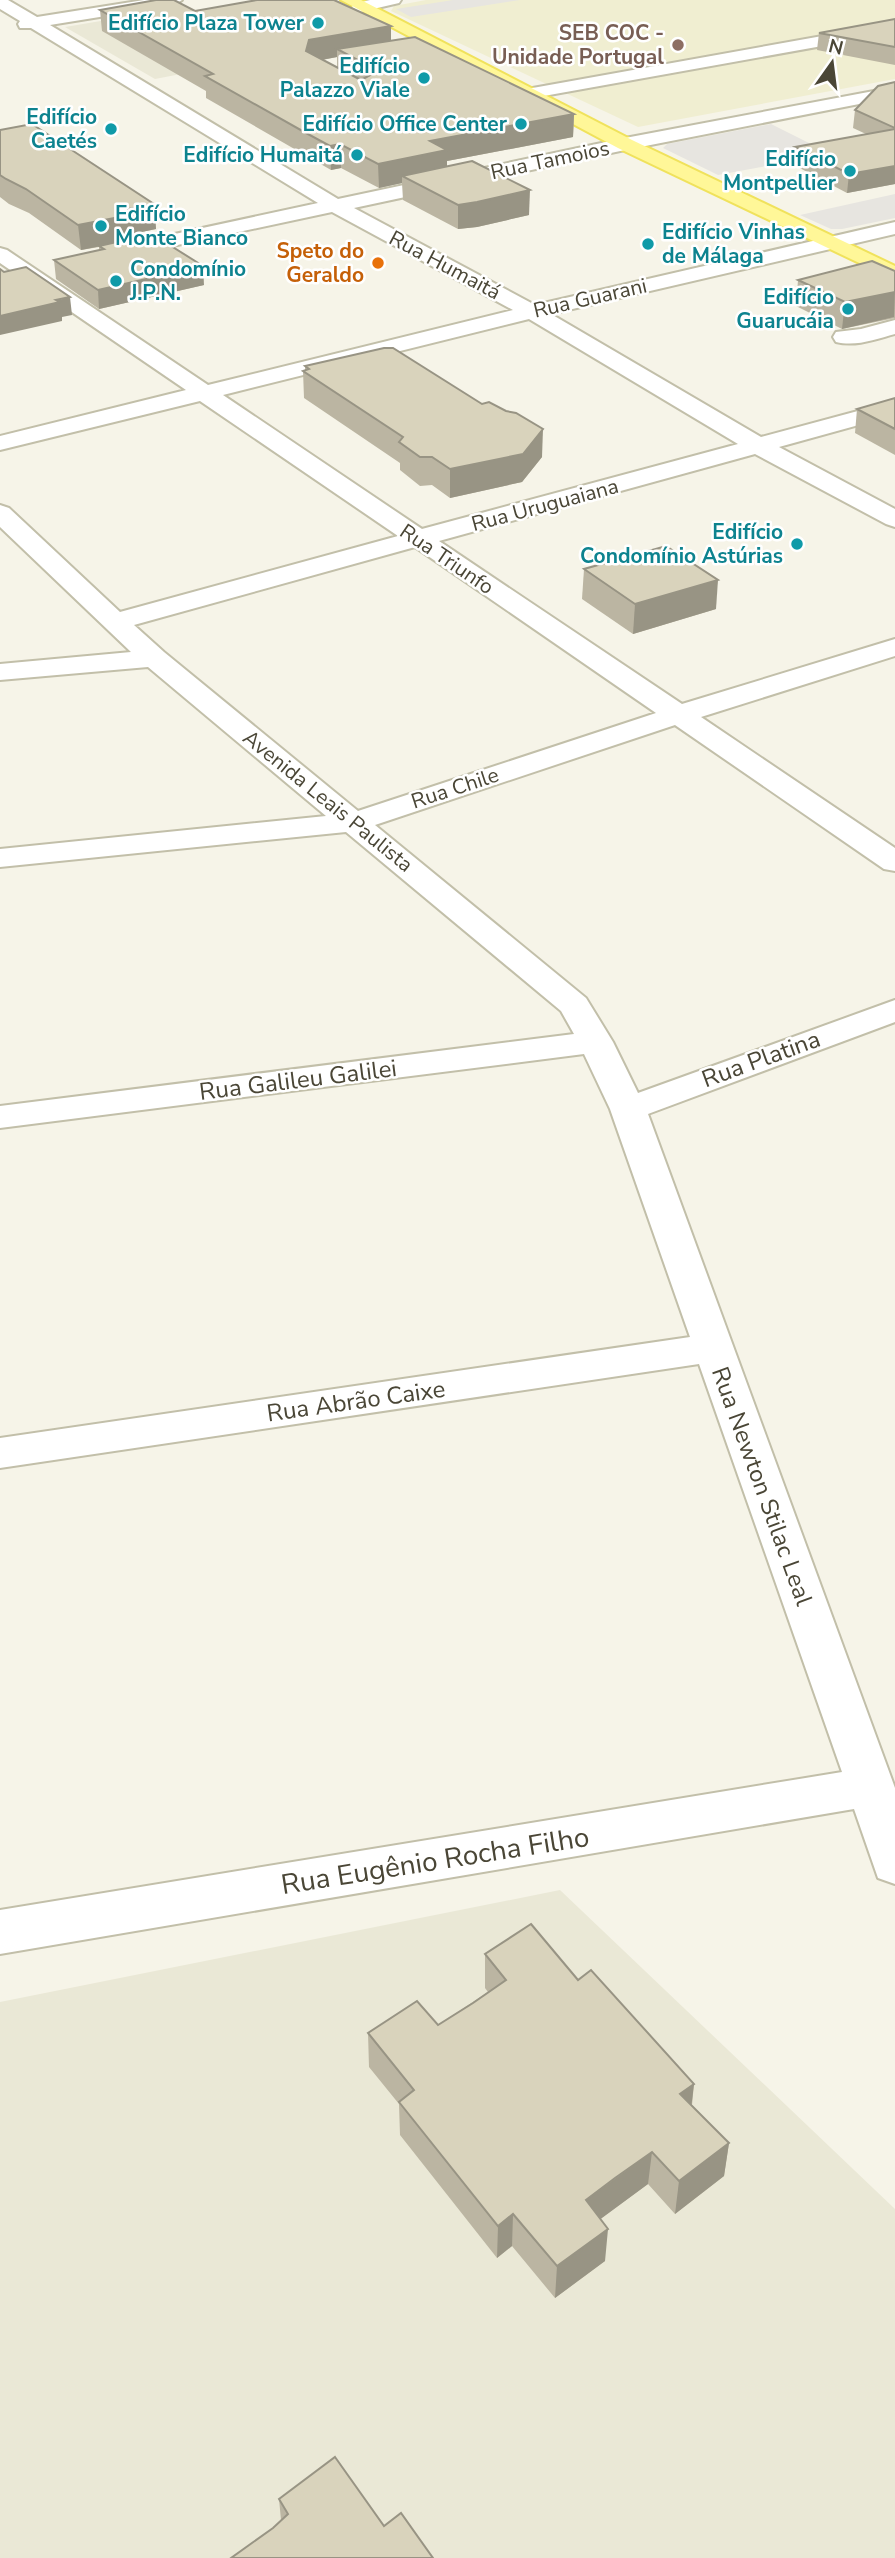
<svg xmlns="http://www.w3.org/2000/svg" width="895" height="2558" font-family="'Nunito Sans',sans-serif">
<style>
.residential{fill:#eae8d6}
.education{fill:#f0eed1}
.parking{fill:#e7e5e0}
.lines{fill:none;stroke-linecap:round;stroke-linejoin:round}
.minor-casing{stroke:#c2bfa9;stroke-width:4}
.major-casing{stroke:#f0e25c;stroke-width:4}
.minor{fill:#fff;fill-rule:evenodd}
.major{fill:#fff798;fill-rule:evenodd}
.wall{fill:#bbb5a2;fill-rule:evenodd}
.shaded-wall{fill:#989484}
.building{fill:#d9d3bc;stroke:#989484;stroke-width:2}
.culture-dot{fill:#0f9aa8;stroke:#fff;stroke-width:2.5}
.education-dot{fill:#8d6e63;stroke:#fff;stroke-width:2.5}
.food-dot{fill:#e8710a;stroke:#fff;stroke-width:2.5}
.labels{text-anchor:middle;stroke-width:5;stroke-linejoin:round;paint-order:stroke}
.far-culture-label{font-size:21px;font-weight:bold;fill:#0d838f;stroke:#fff;text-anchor:end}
.far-education-label{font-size:21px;font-weight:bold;fill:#785e54;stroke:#fff;text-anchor:end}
.far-street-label{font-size:21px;fill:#4a4636;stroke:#fff}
.far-food-label{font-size:21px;font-weight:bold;fill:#c56008;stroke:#fff;text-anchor:end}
.street-label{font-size:24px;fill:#4a4636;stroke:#fff}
.near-street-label{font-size:28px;fill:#4a4636;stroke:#fff}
</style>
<rect width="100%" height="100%" fill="#f6f4e8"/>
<g class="residential">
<polygon points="184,7 280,55 155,79 65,27"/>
<polygon points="560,1890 895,2209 895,2558 0,2558 0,2002"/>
</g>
<polygon class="education" points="426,0 895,0 895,79 638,127 391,11 394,6"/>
<g class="parking">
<polygon points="453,0 520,0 411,17 396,9"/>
<polygon points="771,124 831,154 718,175 663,148 667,144"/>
<polygon points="895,194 895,218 842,229 831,229 800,215"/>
</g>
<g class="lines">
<g class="minor-casing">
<g id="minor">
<path d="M0 0H8L37 17 144 0H182L174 5 50 25 338 199 625 138 895 87V97L625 150 354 208 535 305 895 222V234L551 314 761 437 895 401V415L779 447 895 509V527L886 524 755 454 439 541 682 704 895 639V656L701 717 895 848V871L884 869 675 725 375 825 586 998 613 1042 638 1093 895 1000V1022L648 1114 895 1788V1884L878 1878 854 1809 0 1954V1910L842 1772 699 1364 0 1468V1438L690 1337 610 1109 584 1054 0 1128V1106L574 1034 561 1011 346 832 0 867V849L326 816 148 667 0 680V664L131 652 0 527V505L9 508 120 612 398 536 200 401 0 450V436L186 390 0 263V248L7 250 208 385 513 310 332 212 112 259 105 257 102 253 105 249 318 203 31 28H20L18 24 20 21 0 9ZM529 319 738 444 422 529 223 395ZM415 547 656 713 358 811 164 652 134 625Z"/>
<polygon points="370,0 401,0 399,3 360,12 352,7 354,4"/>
<polygon points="895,23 895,33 527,99 518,94 527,89"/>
<path d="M895 320V334C876 339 856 347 836 342L833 337 836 332 861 329Z"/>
</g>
</g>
<g class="major-casing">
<polygon id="major" points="341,0 361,0 632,140 895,266 895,280 618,148"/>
</g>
<use href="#minor" class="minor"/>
<use href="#major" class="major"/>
</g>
<g class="wall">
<path d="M100 10 195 11 391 41 574 114 573 137 447 161V166L529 215 477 227 458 229 403 200 402 183 379 188 341 168 331 170 206 98V91L102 31ZM337 57V67L322 60Z"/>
<polygon points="895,19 895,65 817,50 819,33"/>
<polygon points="895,79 895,184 847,193 794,165 795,147 866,134 853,128 855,110 895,82"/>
<polygon points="0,130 154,204 156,229 132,234 132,239 204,285 99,309 56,279 54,260 99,251 99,247 81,250 29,213 9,204 0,197"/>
<polygon points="895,271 895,318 842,329 796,306 798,280"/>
<polygon points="305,366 542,457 522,482 450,498 432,485 420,486 400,470 400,463 304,398 303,371 305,370"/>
<polygon points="895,398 895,455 855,433 857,409"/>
<polygon points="584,569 716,609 633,634 582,599"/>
<polygon points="485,1954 578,1980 694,2084 692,2105 729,2143 724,2176 675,2214 648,2184 600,2219 605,2261 555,2298 512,2246 497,2258 400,2135 399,2104 369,2067 368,2033 438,2025 488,1992 485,1988"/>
<polygon points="279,2499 384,2526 273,2528 281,2520"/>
</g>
<g class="shaded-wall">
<polygon points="391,26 391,47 337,49 337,57 310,62 306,51 309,40"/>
<polygon points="574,114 573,137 447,161 447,173 402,176 402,183 379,188 378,164 430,141"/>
<polygon points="340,144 341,168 331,170 330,146"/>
<polygon points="895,166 895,184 847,193 849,174"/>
<polygon points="530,190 529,215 477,227 458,229 458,205"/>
<polygon points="154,204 156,229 132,234 132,240 81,250 78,225 123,210"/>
<polygon points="203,266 204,285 99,309 98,290"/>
<polygon points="895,292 894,317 842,329 845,302"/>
<polygon points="70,297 72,315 62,317 62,321 0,335 0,316"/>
<polygon points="543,429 542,457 522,482 450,498 450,469"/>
<polygon points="718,580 716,609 633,634 635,604"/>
<polygon points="694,2084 690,2117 680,2094"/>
<polygon points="729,2143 724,2176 675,2214 679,2181"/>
<polygon points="652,2152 648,2184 583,2232 586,2200"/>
<polygon points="513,2214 512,2246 497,2258 498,2226"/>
<polygon points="608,2229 605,2261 555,2298 557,2266"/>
</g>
<g class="building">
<polygon points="156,0 174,0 195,11 257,0 334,0 391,26 309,40 306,51 361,80 374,73 371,67 337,49 415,37 574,114 430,141 447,150 378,164 340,144 330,146 306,133 205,76 213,74 100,10"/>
<polygon points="895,19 895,47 819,33"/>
<polygon points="895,82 895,128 855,110 878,86"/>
<polygon points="32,124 154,204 123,210 130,215 78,225 26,189 6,179 0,175 0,130"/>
<polygon points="895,129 895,166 849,174 795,147"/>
<polygon points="472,161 530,190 477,202 458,205 402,176"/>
<polygon points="152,234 203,266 98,290 54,260 104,249 99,246"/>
<polygon points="872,261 895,271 895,292 845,302 798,280"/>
<polygon points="26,267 70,297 56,300 60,302 0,316 0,269 4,272"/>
<polygon points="384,348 393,348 482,404 489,402 506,411 516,413 543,429 523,454 450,469 432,457 420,457 399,442 403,437 303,371 309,369 305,366"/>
<polygon points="895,398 895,429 857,409"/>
<polygon points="666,546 718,580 635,604 584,569"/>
<polygon points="531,1924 578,1980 591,1970 694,2084 680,2094 729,2143 679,2181 652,2152 615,2178 586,2200 608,2229 557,2266 513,2214 498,2226 399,2102 414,2090 368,2033 417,2001 438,2025 473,2003 506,1980 485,1954"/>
<polygon points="335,2457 384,2526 401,2513 433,2558 231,2558 273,2528 288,2514 279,2499"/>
</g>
<g class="culture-dot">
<circle cx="318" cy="23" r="7"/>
<circle cx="424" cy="78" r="7"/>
<circle cx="521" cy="124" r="7"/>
<circle cx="111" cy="129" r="7"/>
<circle cx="357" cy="155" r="7"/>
<circle cx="850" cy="171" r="7"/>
<circle cx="101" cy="226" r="7"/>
<circle cx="648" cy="244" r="7"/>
<circle cx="116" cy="281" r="7"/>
<circle cx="848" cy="309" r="7"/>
<circle cx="797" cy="544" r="7"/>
</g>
<circle class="education-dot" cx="678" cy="45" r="7"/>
<circle class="food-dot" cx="378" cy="263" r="7"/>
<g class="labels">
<g class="far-culture-label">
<text x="304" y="30">Edifício Plaza Tower</text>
<text x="410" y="73">Edifício<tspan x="410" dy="24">Palazzo Viale</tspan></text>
<text x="97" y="124">Edifício<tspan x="97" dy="24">Caetés</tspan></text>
<text x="507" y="131">Edifício Office Center</text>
<text x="343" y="162">Edifício Humaitá</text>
<text x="836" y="166">Edifício<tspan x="836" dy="24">Montpellier</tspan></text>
<text x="115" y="221" text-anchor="start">Edifício<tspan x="115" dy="24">Monte Bianco</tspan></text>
<text x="662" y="239" text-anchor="start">Edifício Vinhas<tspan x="662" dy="24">de Málaga</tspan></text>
<text x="130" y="276" text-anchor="start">Condomínio<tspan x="130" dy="24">J.P.N.</tspan></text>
<text x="834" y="304">Edifício<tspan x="834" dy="24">Guarucáia</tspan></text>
<text x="783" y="539">Edifício<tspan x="783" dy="24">Condomínio Astúrias</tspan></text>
</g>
<g class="far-education-label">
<text x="664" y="40">SEB COC -<tspan x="664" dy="24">Unidade Portugal</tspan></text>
</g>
<g class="far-street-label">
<text transform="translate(550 160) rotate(-12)" y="7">Rua Tamoios</text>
<text transform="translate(445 265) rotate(28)" y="7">Rua Humaitá</text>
<text transform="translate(590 298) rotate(-13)" y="7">Rua Guarani</text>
<text transform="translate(545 505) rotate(-15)" y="7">Rua Uruguaiana</text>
<text transform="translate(447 559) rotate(34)" y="7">Rua Triunfo</text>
<text transform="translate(455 788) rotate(-18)" y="7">Rua Chile</text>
<text transform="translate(328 801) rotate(39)" y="7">Avenida Leais Paulista</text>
</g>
<g class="far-food-label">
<text x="364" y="258">Speto do<tspan x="364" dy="24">Geraldo</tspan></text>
</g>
<g class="street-label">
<text transform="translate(761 1059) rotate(-20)" y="8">Rua Platina</text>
<text transform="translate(298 1080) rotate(-7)" y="8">Rua Galileu Galilei</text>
<text transform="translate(356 1401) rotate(-8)" y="8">Rua Abrão Caixe</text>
<text transform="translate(762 1486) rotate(70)" y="8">Rua Newton Stilac Leal</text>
</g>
<g class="near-street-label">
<text transform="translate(435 1860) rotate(-9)" y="10">Rua Eugênio Rocha Filho</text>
</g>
</g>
<g transform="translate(832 63) rotate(14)" stroke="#ffffff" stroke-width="5" paint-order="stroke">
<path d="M0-5L12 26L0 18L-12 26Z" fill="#4a4636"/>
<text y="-10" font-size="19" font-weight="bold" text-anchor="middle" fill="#4a4636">N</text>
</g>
</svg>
